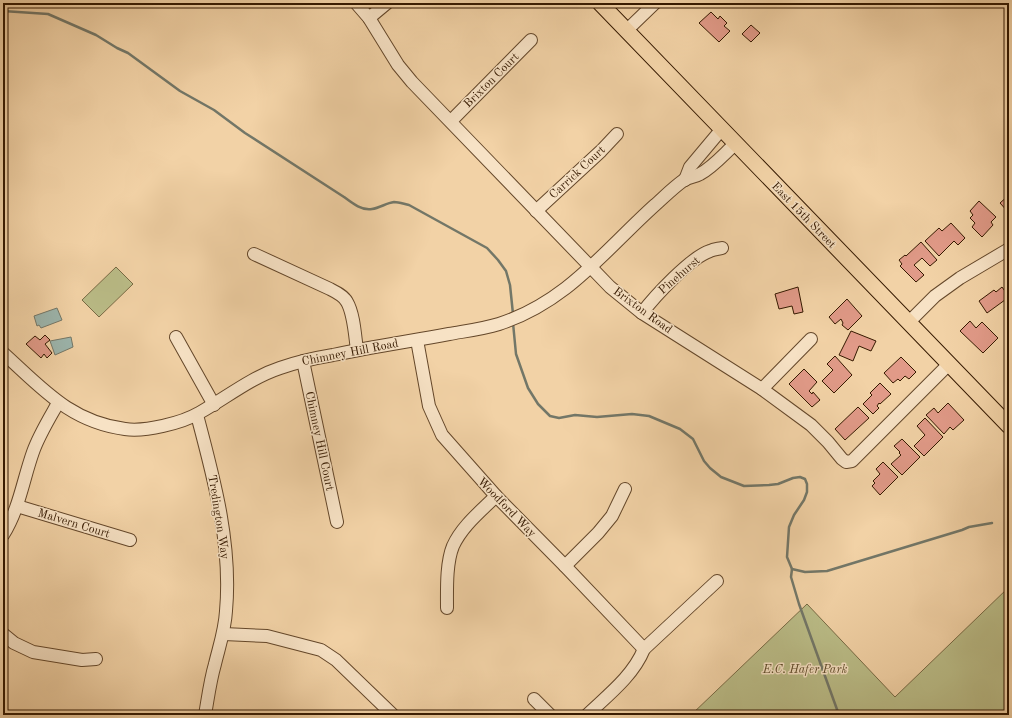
<svg xmlns="http://www.w3.org/2000/svg" width="1012" height="718" font-family="'Old Standard TT',serif">
<style>
.green{fill:#babc87;stroke:#786a44}
.water{fill:#9cb6ae;stroke:#737768}
.lines{fill:none;stroke-linecap:round;stroke-linejoin:round}
.stream{stroke:#737768;stroke-width:2.5}
.building{fill:#e19a88;stroke:#351900}
.minor-casing{stroke:#64472a;stroke-width:14}
.major-casing{stroke:#351900;stroke-width:17}
.minor{stroke:#f7e2c5;stroke-width:12}
.major{stroke:#f2d2a6;stroke-width:15}
.labels{text-anchor:middle;stroke-width:3;stroke-linejoin:round;paint-order:stroke}
.street-label{font-size:12px;fill:#351900;stroke:#f7e2c5}
.park-label{font-size:12px;font-style:italic;fill:#5d4a28;stroke:#f7e2c5}
</style>
<rect width="100%" height="100%" fill="#f2d2a6"/>
<filter id="stains"><feTurbulence type="fractalNoise" baseFrequency=".005" numOctaves="4"/><feColorMatrix values="0 0 0 0 .2 0 0 0 0 .09 0 0 0 0 .02 0 0 0 .5 -.17"/></filter>
<radialGradient id="worn" r=".72"><stop offset=".6" stop-color="#630" stop-opacity="0"/><stop offset="1" stop-color="#630" stop-opacity=".3"/></radialGradient>
<g class="green">
<polygon points="116,267 133,284 99,317 82,300"/>
<polygon points="1009,587 1009,715 691,715 807,604 895,697"/>
</g>
<g class="water">
<polygon points="57,308 62,320 41,328 39,325 37,326 34,316"/>
<polygon points="71,337 73,347 55,355 50,341"/>
</g>
<g class="lines">
<g class="stream">
<path d="M3 11 48 14 96 35 117 48 128 53 180 91 214 110 245 133 344 197C352 203 362 211 372 209 380 208 386 203 394 202 399 202 404 204 409 205L487 248 498 260 506 271 510 285 513 314"/>
<polyline points="513,323 516,354 528,388 538,404 550,416 559,418 575,415 597,417 632,414 649,416 680,429 693,439 704,461 710,468 721,477 744,486 769,485 778,484 793,478 800,477 805,479 807,484 807,492 804,500 794,515 789,527 787,557 792,569 791,577 799,604 839,715"/>
<polyline points="1007,520 1009,520"/>
<polyline points="792,569 805,572 827,571 962,530 969,527 992,523"/>
</g>
</g>
<g class="building">
<polygon points="711,12 718,19 720,16 727,23 724,26 730,31 719,42 699,23"/>
<polygon points="751,25 760,33 751,42 742,34"/>
<polygon points="1009,195 1009,213 1000,203"/>
<polygon points="979,201 996,217 991,222 993,225 982,237 972,227 975,223 970,218 973,215 970,211"/>
<polygon points="951,223 965,238 958,245 954,241 939,256 925,241 939,228 942,231"/>
<polygon points="921,242 937,260 930,266 922,258 914,265 924,275 916,282 900,266 902,264 899,260 905,255 906,256"/>
<polygon points="798,287 803,312 794,314 792,306 779,309 775,294"/>
<polygon points="1002,287 1009,297 987,313 979,301 994,290 996,292"/>
<polygon points="847,299 862,316 848,330 842,325 843,323 841,319 835,324 829,317"/>
<polygon points="970,321 976,328 982,322 998,338 983,353 960,331"/>
<polygon points="851,331 876,341 871,351 859,346 853,361 839,355"/>
<polygon points="45,335 50,340 45,344 52,353 47,358 44,354 41,358 26,344 35,336 40,340"/>
<polygon points="835,356 852,375 834,393 822,381 833,370 827,364"/>
<polygon points="901,357 916,372 909,379 905,376 900,381 898,379 893,383 884,373"/>
<polygon points="804,369 817,382 809,391 812,394 813,392 820,400 812,407 789,384"/>
<polygon points="880,383 891,394 880,404 879,403 877,406 879,408 873,414 863,404 872,395 870,393"/>
<polygon points="948,403 964,420 953,430 950,427 944,434 926,415 934,408 938,413"/>
<polygon points="858,407 869,418 845,440 835,429"/>
<polygon points="925,418 943,437 924,456 914,446 925,435 917,426"/>
<polygon points="902,439 920,457 902,475 891,464 901,455 899,453 900,452 894,446"/>
<polygon points="883,462 898,477 880,495 872,486 875,483 873,481 880,474 876,469"/>
</g>
<g class="lines">
<g class="minor-casing">
<g id="minor">
<polyline points="356,3 369,18 398,65 412,82 610,287 642,313 762,389 811,425 828,442 842,459 846,462 852,461 949,364"/>
<polyline points="369,18 387,3"/>
<polyline points="626,31 655,3"/>
<polyline points="451,121 531,40"/>
<polyline points="685,180 690,167 721,130"/>
<polyline points="536,211 601,151 617,134"/>
<path d="M254 254 330 289C336 292 344 296 347 302 354 314 355 336 357 350"/>
<path d="M642 313C655 296 691 257 710 251 714 249 718 249 722 248"/>
<polyline points="909,322 935,296 960,278 1009,249"/>
<polyline points="176,337 214,405"/>
<polyline points="417,340 429,406 442,435 496,496 565,566 644,649"/>
<path d="M3 353C42 388 70 422 125 429 145 432 182 423 199 413 226 398 250 378 280 368 297 362 315 358 333 355 372 347 411 341 449 334 466 331 483 329 499 324 567 302 604 251 655 205 664 197 674 187 684 180 689 177 695 177 700 174 713 167 724 154 735 144"/>
<polyline points="303,361 337,522"/>
<polyline points="762,389 811,339"/>
<path d="M197 415C214 479 232 544 226 611 225 630 219 647 215 664 210 681 208 698 205 715"/>
<polyline points="17,506 130,540"/>
<path d="M3 535C19 510 23 480 33 452 39 435 49 419 58 403"/>
<polyline points="565,566 598,533 612,516 625,489"/>
<path d="M447 608C447 590 446 563 453 546 462 526 481 511 496 496"/>
<polyline points="3,634 14,643 33,652 82,660 96,659"/>
<polyline points="224,634 267,636 321,650 336,660 393,715"/>
<polyline points="534,699 550,715"/>
<path d="M587 715C608 695 633 676 644 649L717 581"/>
</g>
</g>
<g class="major-casing">
<polyline id="major" points="600,3 1009,426"/>
</g>
<use href="#minor" class="minor"/>
<use href="#major" class="major"/>
</g>
<g class="labels">
<g class="street-label">
<text transform="translate(491 80) rotate(-45)" y="4">Brixton Court</text>
<text transform="translate(577 172) rotate(-43)" y="4">Carrick Court</text>
<text transform="translate(804 215) rotate(46)" y="4">East 15th Street</text>
<text transform="translate(679 275) rotate(-41)" y="4">Pinehurst</text>
<text transform="translate(643 310) rotate(36)" y="4">Brixton Road</text>
<text transform="translate(350 352) rotate(-11)" y="4">Chimney Hill Road</text>
<text transform="translate(320 441) rotate(78)" y="4">Chimney Hill Court</text>
<text transform="translate(507 507) rotate(46)" y="4">Woodford Way</text>
<text transform="translate(219 517) rotate(81)" y="4">Tredington Way</text>
<text transform="translate(74 523) rotate(17)" y="4">Malvern Court</text>
</g>
<g class="park-label">
<text x="805" y="673">E.C. Hafer Park</text>
</g>
</g>
<rect width="1012" height="718" fill="none" stroke="#f2d2a6" stroke-width="16"/>
<rect x="4" y="4" width="1004" height="710" fill="none" stroke="#351900" stroke-width="2"/>
<rect x="8" y="8" width="996" height="702" fill="none" stroke="#351900"/>
<rect width="100%" height="100%" filter="url(#stains)"/>
<rect width="100%" height="100%" fill="url(#worn)"/>
</svg>
